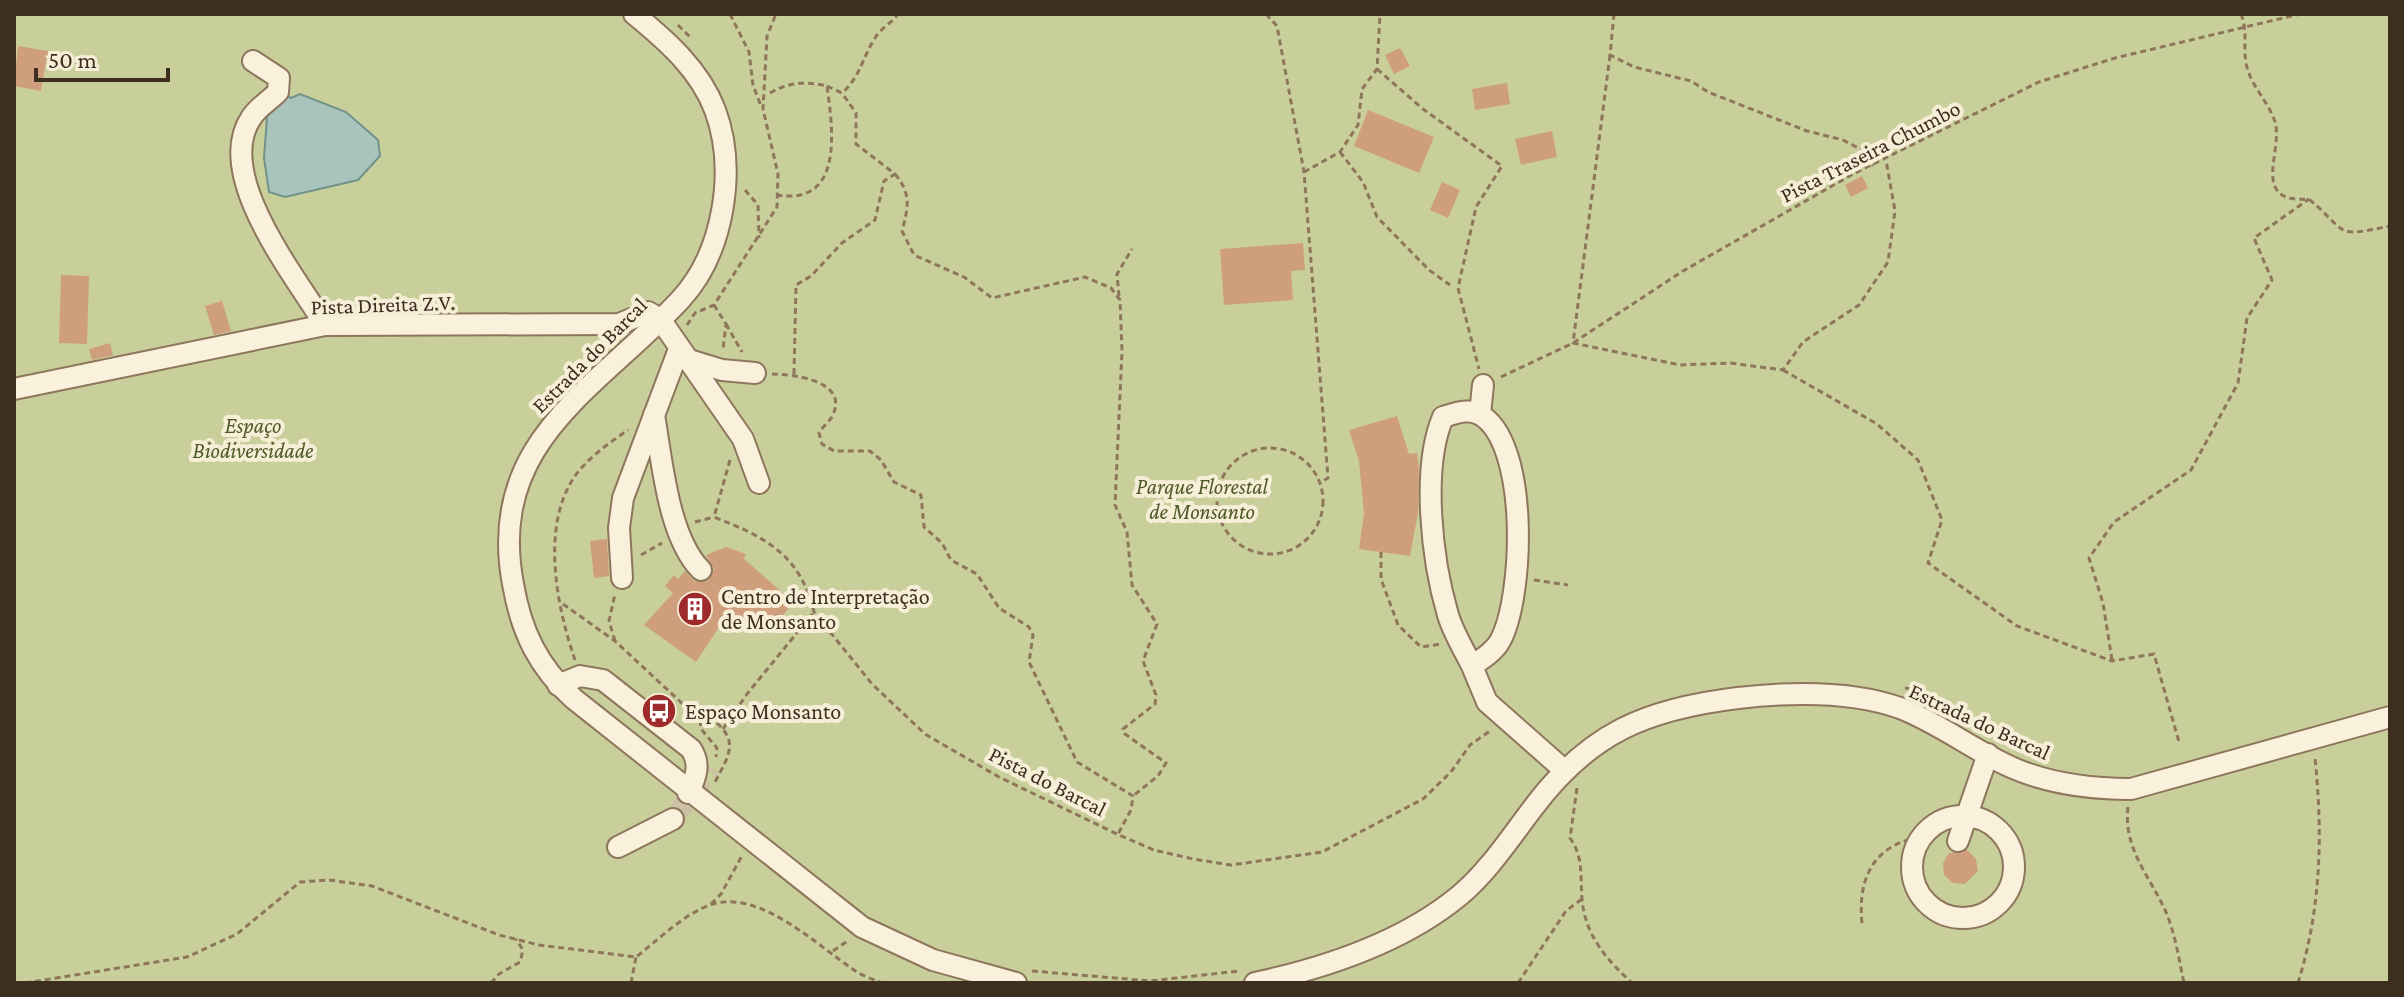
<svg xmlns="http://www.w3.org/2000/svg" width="2404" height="997" font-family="'Crimson Pro',serif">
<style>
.green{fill:#c9cf9b}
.water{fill:#a9c4bc;stroke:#6f938a;stroke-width:2}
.building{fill:#cf9f7d}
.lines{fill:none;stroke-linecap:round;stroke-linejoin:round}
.minor-tunnel{stroke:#ccc0a6;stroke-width:20;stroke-dasharray:20 10;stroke-linecap:butt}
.minor-casing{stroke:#8d765c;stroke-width:24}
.path{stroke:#8d765c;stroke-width:3;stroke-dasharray:6 4;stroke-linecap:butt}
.minor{stroke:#faf1dc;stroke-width:20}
.labels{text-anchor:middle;stroke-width:8;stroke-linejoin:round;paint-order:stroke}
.street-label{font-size:22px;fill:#3d2e20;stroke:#f7eed8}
.park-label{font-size:22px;font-style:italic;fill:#4d5a26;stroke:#f7eed8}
.poi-label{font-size:22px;fill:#3d2e20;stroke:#f7eed8;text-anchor:start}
</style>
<rect width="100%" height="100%" fill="#f0e4c8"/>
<rect class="green" x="14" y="14" width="2376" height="969"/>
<polygon class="water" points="286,94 291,98 300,94 346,112 378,140 380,156 358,180 285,197 269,192 264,158 267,118 263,112"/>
<g class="building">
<polygon points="18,46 48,51 41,91 14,86"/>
<polygon points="1400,48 1410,66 1394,74 1385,55"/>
<polygon points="1507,83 1510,104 1475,110 1472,89"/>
<polygon points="1368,110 1434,137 1419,173 1354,146"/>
<polygon points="1552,131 1557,157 1521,165 1515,139"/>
<polygon points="1862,176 1868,188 1851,197 1845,185"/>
<polygon points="1442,182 1460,190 1448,218 1430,210"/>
<polygon points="1303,243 1305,270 1291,271 1293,300 1224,305 1220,249"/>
<polygon points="61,275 89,276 87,344 59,343"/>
<polygon points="222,301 231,331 214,335 205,306"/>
<polygon points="110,343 113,355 92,360 89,349"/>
<polygon points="1397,416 1409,454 1417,453 1419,467 1418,513 1410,556 1359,549 1364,513 1359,461 1349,430"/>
<polygon points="607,539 609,576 594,578 590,541"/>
<polygon points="726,547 746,554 744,559 793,602 773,630 729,612 696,662 644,625 673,593 665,586 674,575 678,579 685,571 695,582 708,581 714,569 706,555"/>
<polygon points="1967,850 1976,859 1978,871 1965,884 1953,883 1944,875 1943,863 1949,853"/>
</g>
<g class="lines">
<polyline class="minor-tunnel" points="673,819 711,768"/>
<g class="minor-casing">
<g id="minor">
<path d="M634 14C667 41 700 70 715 110 737 169 724 252 681 299 598 389 486 440 513 584 521 631 538 667 574 699L862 927 933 960 1016 983"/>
<path d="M253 61 279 78 278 92C270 100 257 108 251 118 213 175 296 277 325 325"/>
<polyline points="689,360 722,370 755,373"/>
<polyline points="14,389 325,325 619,324 648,312 660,319 743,439 759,483"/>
<polyline points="1480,414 1483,385"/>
<path d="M654 415C662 460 668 537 701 570"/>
<polyline points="622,578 619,528 623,498 679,349"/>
<path d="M1472 666C1464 650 1453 632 1448 615 1432 561 1421 469 1443 417 1454 414 1467 408 1479 414 1530 441 1524 598 1500 641 1494 652 1482 659 1472 666L1487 702 1564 770"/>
<path d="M558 685 580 676 603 680 691 749C701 764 696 778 688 793"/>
<circle cx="1963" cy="867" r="51"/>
<polyline points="1958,841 1988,754"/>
<polyline points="618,847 673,819"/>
<path d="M1255 983C1325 968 1403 942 1459 896 1488 872 1510 838 1533 808 1589 733 1646 709 1738 698 1790 692 1850 690 1900 708 1944 725 1980 756 2023 772 2058 785 2094 789 2131 789L2390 717"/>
</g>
</g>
<g class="path">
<polyline points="730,14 749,52 753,85 761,106"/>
<polyline points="1266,14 1277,26 1304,172 1328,478 1320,483"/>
<polyline points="1614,14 1610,55 1634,67 1691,81 1708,92 1807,131 1843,140 1862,150 1873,166"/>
<path d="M2241 14C2248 31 2243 46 2246 63 2250 85 2267 100 2274 119 2286 148 2247 204 2309 199 2349 233 2333 238 2390 226"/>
<polyline points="678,25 690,37"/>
<polyline points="1610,55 1573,343 1680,365 1730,363 1783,370 1803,342 1859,305 1888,262 1895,211 1886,160"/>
<polyline points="1377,69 1423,109 1502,166 1476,207 1458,288 1479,369"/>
<path d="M827 86 842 93C861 76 862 58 875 38 881 28 892 23 898 14"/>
<path d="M770 93C789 82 806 81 827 86 833 130 844 206 777 195"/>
<polyline points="1340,152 1363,182 1377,217 1429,270 1450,285"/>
<polyline points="1304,172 1340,152 1358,125 1362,89 1377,69 1380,14"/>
<path d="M895 174C912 194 908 208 902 231L914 255 964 277 992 298 1085 277 1111 288 1120 300 1122 351 1115 505 1127 532 1132 585 1157 624 1143 661 1156 695 1155 704 1123 729 1125 734 1166 763 1158 776 1133 796"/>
<polyline points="745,190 758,205 759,238"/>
<polyline points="1119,296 1117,274 1132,249"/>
<polyline points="714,305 726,324 723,350"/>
<polyline points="726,324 742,352"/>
<polyline points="687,325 695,313 714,305 777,207 778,174 763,109 767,36 776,14"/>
<polyline points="1783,370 1877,424 1918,460 1942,520 1928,563 2017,626 2112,661 2154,654 2179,742"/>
<path d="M772 374C791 374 846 380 834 412 832 420 823 426 819 433L822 444 834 451H870L881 460 894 482 921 495 924 527 942 543 951 560 977 574 999 608 1029 627 1033 635 1029 662 1077 762 1133 796 1131 810 1118 834"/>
<polyline points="794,374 796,285 811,276 842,243 875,220 884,181 895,174 856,144 856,113 842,93"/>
<polyline points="1501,377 1573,343 1683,271 1853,174 2039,82 2115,58 2300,14"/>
<circle cx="1270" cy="501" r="53"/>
<path d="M730 460 714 517C765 537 800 554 814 612L872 684 925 734 999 777 1119 835 1154 850 1193 859 1231 865 1322 852 1423 799 1451 772 1470 745 1490 731"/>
<polyline points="695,522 714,517"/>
<polyline points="1381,552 1381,579 1398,625 1421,647 1441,644"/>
<polyline points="641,555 662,543"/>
<polyline points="1534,580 1568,585"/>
<path d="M563 604 615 641 700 720 708 716C740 739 731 752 715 782"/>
<polyline points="615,641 609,621 615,594"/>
<path d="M575 660C557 608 541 529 573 479 585 460 609 443 628 430"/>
<polyline points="2112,660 2103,603 2089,558 2114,522 2191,470 2238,383 2247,318 2272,280 2254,238 2309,199"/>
<polyline points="1905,688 1918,690 1940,705"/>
<polyline points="700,720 701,729 717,748 716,757"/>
<polyline points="723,729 747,694 814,612"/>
<path d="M1577 788 1570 838C1584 858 1580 876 1582 899 1585 935 1606 959 1632 983"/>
<path d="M2128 807C2123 848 2149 875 2165 910 2175 932 2179 960 2184 983"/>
<polyline points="711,904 721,894 743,854"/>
<path d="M1862 923C1858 883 1870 850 1911 839L1918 842"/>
<polyline points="833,951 849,940"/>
<polyline points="1032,971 1150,981 1239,971"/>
<path d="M25 983 187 957 237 934 300 882 329 880 372 886 499 935 539 945 636 957C658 940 686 912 713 904 761 890 818 946 854 970 862 976 873 979 882 983"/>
<polyline points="491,983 499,974 520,962 523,950 516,939"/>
<polyline points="631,983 636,957"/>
<polyline points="1518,983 1566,911 1582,899"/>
<path d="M2298 983C2321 909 2323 835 2315 758"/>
</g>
<use href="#minor" class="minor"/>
</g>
<defs>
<g id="building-disc" transform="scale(1.8)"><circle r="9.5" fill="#9e2a2b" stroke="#f7eed8"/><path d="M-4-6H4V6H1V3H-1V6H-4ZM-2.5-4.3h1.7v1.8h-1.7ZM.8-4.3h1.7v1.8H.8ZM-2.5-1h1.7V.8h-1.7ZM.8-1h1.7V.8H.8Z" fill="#fff"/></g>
<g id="bus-disc" transform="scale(1.8)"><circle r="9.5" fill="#9e2a2b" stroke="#f7eed8"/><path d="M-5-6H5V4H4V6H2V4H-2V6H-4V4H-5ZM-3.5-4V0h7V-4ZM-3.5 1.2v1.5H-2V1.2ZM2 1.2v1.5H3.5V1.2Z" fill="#fff"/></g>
</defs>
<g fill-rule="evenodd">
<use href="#building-disc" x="695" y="609"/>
<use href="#bus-disc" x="659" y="711"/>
</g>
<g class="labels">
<g class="street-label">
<text transform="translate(1870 151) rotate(-27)" y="8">Pista Traseira Chumbo</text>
<text transform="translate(383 304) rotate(-2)" y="8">Pista Direita Z.V.</text>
<text transform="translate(589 355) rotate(-45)" y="8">Estrada do Barcal</text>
<text transform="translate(1980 721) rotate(25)" y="8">Estrada do Barcal</text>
<text transform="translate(1048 781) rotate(27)" y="8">Pista do Barcal</text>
</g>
<g class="park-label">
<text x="253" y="433">Espaço<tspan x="253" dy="25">Biodiversidade</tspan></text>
<text x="1202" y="494">Parque Florestal<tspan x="1202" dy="25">de Monsanto</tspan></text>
</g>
<g class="poi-label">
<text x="721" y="604">Centro de Interpretação<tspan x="721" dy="25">de Monsanto</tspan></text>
<text x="685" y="719">Espaço Monsanto</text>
</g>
</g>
<rect width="2404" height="997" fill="none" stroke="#3d2e20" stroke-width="32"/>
<path d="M36 68v12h132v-12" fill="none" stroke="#3d2e20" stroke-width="4"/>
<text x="48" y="68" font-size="24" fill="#3d2e20" stroke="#f7eed8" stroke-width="6" paint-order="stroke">50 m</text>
</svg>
